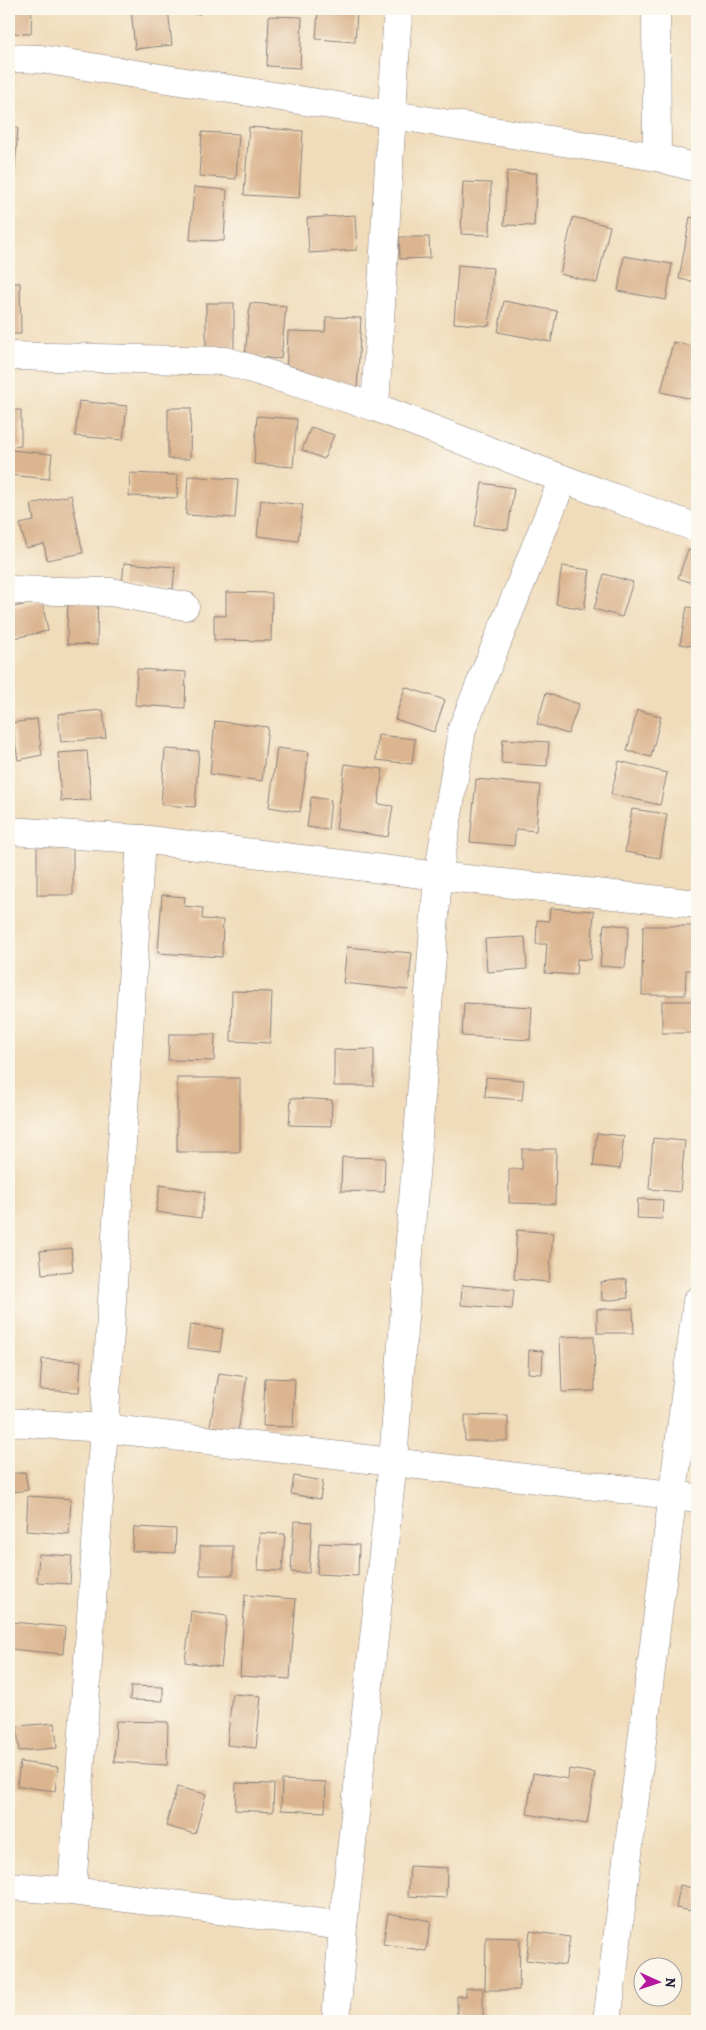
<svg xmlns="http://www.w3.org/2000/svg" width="706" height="2030" font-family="Alegreya,serif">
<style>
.building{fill:#dbb590}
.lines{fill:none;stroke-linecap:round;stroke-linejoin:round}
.minor-casing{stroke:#897f7a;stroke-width:29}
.minor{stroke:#fff;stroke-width:28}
</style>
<rect width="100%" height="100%" fill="#fbf7ec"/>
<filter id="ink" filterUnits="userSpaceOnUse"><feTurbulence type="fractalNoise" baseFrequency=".02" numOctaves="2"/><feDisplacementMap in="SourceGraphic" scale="10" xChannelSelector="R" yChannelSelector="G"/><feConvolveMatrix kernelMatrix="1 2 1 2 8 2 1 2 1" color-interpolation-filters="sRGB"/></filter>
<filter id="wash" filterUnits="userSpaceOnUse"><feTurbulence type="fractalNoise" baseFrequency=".0096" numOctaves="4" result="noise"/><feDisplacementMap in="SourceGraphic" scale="20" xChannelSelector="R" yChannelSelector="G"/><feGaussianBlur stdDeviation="1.12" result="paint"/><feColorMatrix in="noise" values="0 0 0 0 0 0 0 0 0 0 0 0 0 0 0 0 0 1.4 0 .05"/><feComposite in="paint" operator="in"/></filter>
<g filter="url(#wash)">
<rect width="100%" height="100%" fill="#f0dcba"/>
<g id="blocks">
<g class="building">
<polygon points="9,9 32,9 31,34 9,33"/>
<polygon points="131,9 168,9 172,45 135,49"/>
<polygon points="181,9 200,9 200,14 181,13"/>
<polygon points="318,9 357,12 355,42 316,39"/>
<polygon points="269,16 302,17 300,68 267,66"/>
<polygon points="249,127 303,131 299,198 244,195"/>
<polygon points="9,128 18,128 12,205 9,204"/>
<polygon points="202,132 239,134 236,179 199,176"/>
<polygon points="507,171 537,173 534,226 504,225"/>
<polygon points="463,182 491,183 490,235 461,234"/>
<polygon points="194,187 227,190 224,241 190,240"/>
<polygon points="355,215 357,250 309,253 307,218"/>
<polygon points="573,217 610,226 597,283 560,274"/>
<polygon points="690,217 697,219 697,282 679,279"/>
<polygon points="399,237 429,237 430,258 400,259"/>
<polygon points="624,256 672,264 666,300 618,291"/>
<polygon points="458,265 493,268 489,326 454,323"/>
<polygon points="9,283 20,283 21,334 9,334"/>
<polygon points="504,301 557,311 551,342 498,332"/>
<rect x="206" y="303" width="28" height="59"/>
<polygon points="250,303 286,306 281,359 245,356"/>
<polygon points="326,317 361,318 357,391 286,377 288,331 325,332"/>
<polygon points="673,342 697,347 697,378 692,399 661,392"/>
<polygon points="79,401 127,406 123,440 75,436"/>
<polygon points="168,408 191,408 190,459 168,459"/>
<polygon points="9,410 21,410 21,446 9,447"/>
<polygon points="257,416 297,419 293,467 254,464"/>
<polygon points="311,427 334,435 324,459 302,450"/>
<polygon points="9,450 52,454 49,479 9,475"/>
<polygon points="130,473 178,475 177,498 129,496"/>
<polygon points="188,476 238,479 235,518 186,515"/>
<polygon points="696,480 697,480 697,499 694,498"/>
<polygon points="482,483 514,488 508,530 475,526"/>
<polygon points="71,495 83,553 47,560 44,544 26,548 20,524 34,521 31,504"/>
<polygon points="261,500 303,505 298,541 257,536"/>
<polygon points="688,550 697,553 697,575 695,584 678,578"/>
<polygon points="124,563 175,567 173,589 122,585"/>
<polygon points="562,566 590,570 584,609 556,604"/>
<polygon points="604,574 633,582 622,617 594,609"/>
<polygon points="68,584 98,584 97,645 67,644"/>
<polygon points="226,592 272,593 271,641 214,640 214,615 226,616"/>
<polygon points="42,601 48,631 9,639 9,608"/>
<polygon points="687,607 697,608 697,647 680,644"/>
<polygon points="137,669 186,672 185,708 135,705"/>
<polygon points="405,687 445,700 434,732 395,719"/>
<polygon points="546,693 579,704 568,734 537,724"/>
<polygon points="103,710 106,738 61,742 58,714"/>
<polygon points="637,710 661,716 651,757 627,751"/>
<polygon points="37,719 42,755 18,760 12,723"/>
<polygon points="215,721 268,727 262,781 210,774"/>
<polygon points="378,735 415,739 412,764 376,760"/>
<polygon points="503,739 549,742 547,766 501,763"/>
<polygon points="277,748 309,752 300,812 269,807"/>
<polygon points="165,749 199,751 195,807 161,805"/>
<polygon points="87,751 91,800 61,801 58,753"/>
<polygon points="619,761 667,773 660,805 611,794"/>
<polygon points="345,764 383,769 378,804 393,806 388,837 336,829"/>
<polygon points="476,779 540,785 536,831 516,829 514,846 470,842"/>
<polygon points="311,797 331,800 328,830 307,827"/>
<polygon points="632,809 667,814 660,858 625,852"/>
<rect x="37" y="845" width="36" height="50"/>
<polygon points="162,895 185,897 184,906 203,908 202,919 223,920 222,957 158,953"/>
<polygon points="550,908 594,911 591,960 577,959 576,975 545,973 547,944 536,944 537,920 549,921"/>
<polygon points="604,924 629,926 625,968 600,966"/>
<polygon points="643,926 697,926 697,970 686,970 685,995 642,995"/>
<polygon points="525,937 527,969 487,972 485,939"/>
<polygon points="347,947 412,953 408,990 343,983"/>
<polygon points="232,991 272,992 270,1043 231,1041"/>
<rect x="662" y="1001" width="35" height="32"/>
<polygon points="464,1003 532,1007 530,1040 462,1036"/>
<polygon points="169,1034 215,1034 214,1061 168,1060"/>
<polygon points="374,1049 374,1086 334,1086 334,1050"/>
<polygon points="486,1077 524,1080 522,1100 485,1097"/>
<rect x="177" y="1078" width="63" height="74"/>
<polygon points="291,1098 332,1100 331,1126 289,1125"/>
<polygon points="597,1133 624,1136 620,1169 593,1166"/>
<polygon points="653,1138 685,1141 680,1192 649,1189"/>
<polygon points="522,1149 556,1149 555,1204 509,1203 509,1169 522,1169"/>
<polygon points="342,1157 385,1158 384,1192 341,1191"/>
<polygon points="160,1185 205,1192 201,1218 156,1212"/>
<polygon points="638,1199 663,1200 662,1219 637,1218"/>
<polygon points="517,1230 553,1233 549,1282 514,1279"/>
<polygon points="71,1248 73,1271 42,1274 40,1251"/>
<polygon points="626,1279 628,1298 602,1301 601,1282"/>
<polygon points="462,1285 514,1290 512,1309 461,1305"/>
<polygon points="597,1309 633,1309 634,1333 597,1333"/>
<polygon points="190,1325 223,1329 220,1352 187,1348"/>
<polygon points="594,1336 595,1391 562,1392 560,1337"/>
<polygon points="529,1350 543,1351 542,1374 528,1373"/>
<polygon points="42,1359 81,1361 79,1392 40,1390"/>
<polygon points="219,1373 247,1377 238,1431 210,1426"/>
<polygon points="265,1378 295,1379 293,1427 263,1426"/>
<polygon points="465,1415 508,1416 508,1441 465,1441"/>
<polygon points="25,1472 28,1490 13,1492 11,1474"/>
<polygon points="294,1476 323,1481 320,1499 291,1494"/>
<polygon points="28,1496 71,1499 69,1534 26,1531"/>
<polygon points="294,1521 312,1522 309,1573 291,1572"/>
<polygon points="134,1527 176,1529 175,1553 132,1551"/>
<polygon points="260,1533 285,1534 282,1571 258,1570"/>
<polygon points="319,1543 359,1545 358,1576 317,1574"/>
<rect x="200" y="1546" width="33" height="29"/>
<polygon points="39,1554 72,1556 70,1584 37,1582"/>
<polygon points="245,1595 296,1599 290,1679 240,1676"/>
<polygon points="191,1611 227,1616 221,1667 185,1662"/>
<polygon points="12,1622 65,1627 63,1654 9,1649"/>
<polygon points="131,1686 163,1687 163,1701 130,1700"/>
<polygon points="232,1694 261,1696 256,1748 227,1745"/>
<polygon points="116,1721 168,1722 167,1765 114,1762"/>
<polygon points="55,1723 57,1748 19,1751 17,1726"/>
<polygon points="20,1762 58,1767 55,1791 17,1786"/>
<polygon points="569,1769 595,1773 587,1824 527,1814 533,1773 568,1779"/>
<polygon points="282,1780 326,1782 325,1812 281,1810"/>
<polygon points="236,1783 274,1784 273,1812 235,1810"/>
<polygon points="177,1787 206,1794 195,1834 166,1826"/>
<polygon points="410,1866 447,1868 446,1898 408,1896"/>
<polygon points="680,1885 697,1889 697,1912 676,1908"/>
<polygon points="388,1913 431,1921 426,1951 383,1944"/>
<polygon points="530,1931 570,1937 565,1965 526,1960"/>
<polygon points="486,1937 520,1938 519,1990 485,1990"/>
<polygon points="466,1988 483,1988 483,2021 457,2021 457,1996 466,1996"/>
</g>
</g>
</g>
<g filter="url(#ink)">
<use href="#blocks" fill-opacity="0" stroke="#897f7a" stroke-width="1"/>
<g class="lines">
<g class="minor-casing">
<g id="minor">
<polyline points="656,9 657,157"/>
<polyline points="9,58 41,59 657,157 697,168"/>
<polyline points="9,356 226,361 375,407 563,479 697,528"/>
<polyline points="375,407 398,9"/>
<polyline points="9,590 111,592 185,606"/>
<polyline points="9,831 141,839 438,876 697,904"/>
<polyline points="9,1422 104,1428 697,1498"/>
<polyline points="9,1886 72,1891 343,1926"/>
<polyline points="72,1891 104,1428 141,839"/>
<polyline points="336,2021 343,1926 393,1461 438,876 462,729 563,479"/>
<polyline points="607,2021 697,1301"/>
</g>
</g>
<use href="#minor" class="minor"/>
</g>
</g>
<rect width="706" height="2030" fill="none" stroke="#fbf7ec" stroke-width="30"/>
<g transform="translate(658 1982) rotate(93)"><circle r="24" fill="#fbf7ec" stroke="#a4a2a5"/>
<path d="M0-4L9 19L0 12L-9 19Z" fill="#b5179e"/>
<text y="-8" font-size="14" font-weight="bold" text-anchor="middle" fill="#22223b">N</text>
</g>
</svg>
